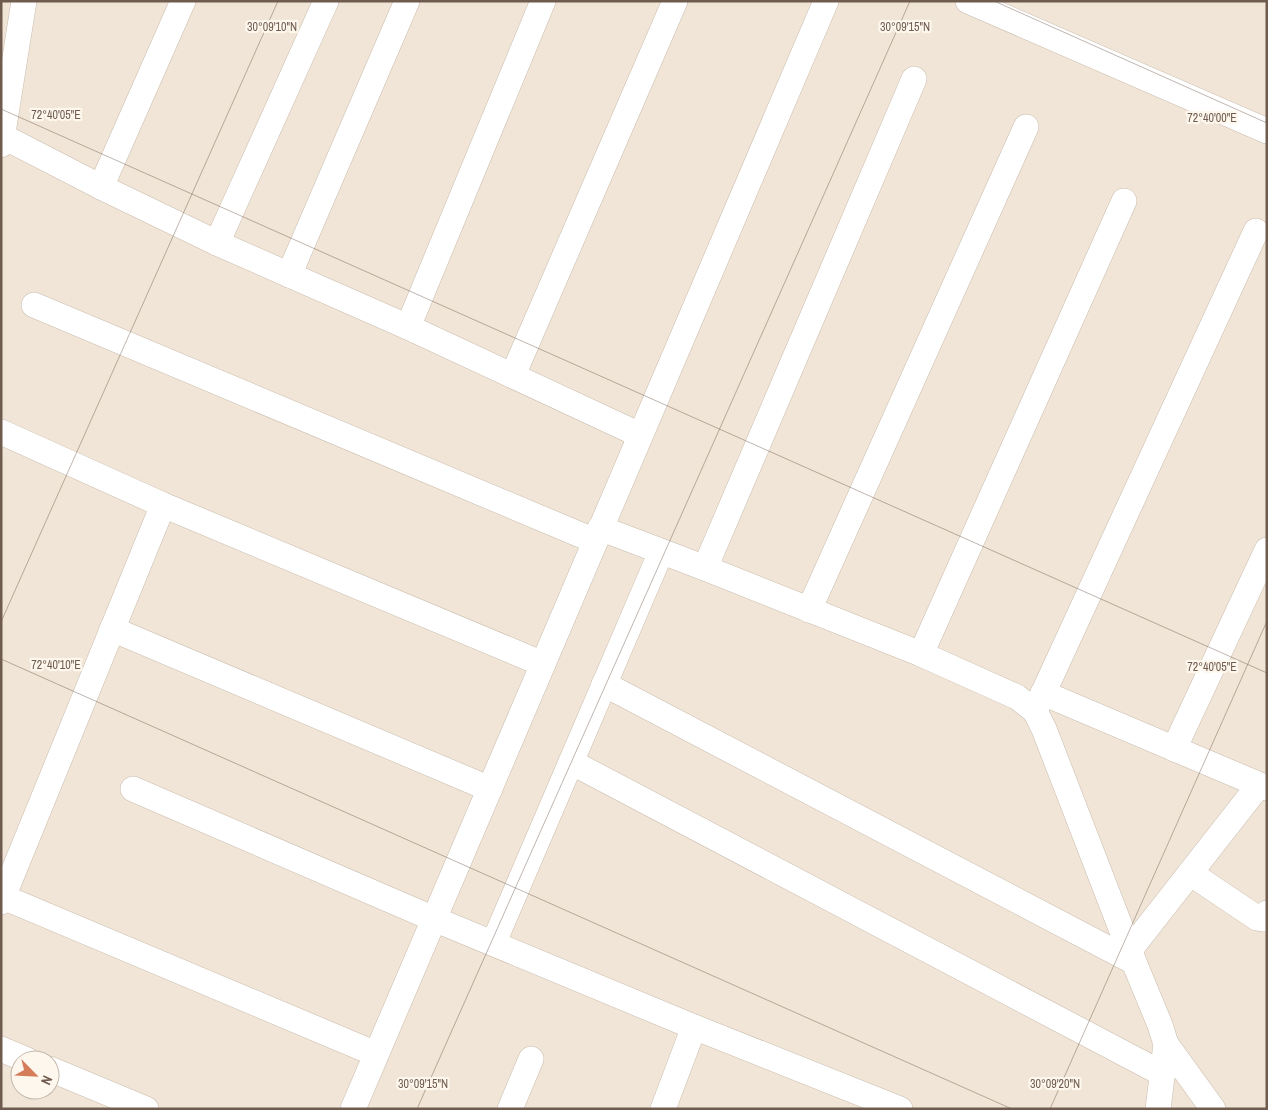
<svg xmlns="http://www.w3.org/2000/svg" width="1268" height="1110" font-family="'Archivo Narrow',sans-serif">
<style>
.residential{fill:#f0e5d6;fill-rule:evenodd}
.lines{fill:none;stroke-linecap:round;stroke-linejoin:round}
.minor-casing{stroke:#cabcae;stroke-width:26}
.minor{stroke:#fff;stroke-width:25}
.ticks{fill:none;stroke:#705c4e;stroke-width:1;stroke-opacity:0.45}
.ticks-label{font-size:12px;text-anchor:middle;fill:#705c4e;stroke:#fdf7ed;stroke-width:4.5;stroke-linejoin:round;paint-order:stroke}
</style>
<rect width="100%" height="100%" fill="#faf3e7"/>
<path class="residential" d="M1 1H1267V1109H1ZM20 1060H50V1090H20Z"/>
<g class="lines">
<g class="minor-casing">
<g id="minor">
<polyline points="968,1 1267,131"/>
<polyline points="2,136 101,187 217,243 408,327 640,435"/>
<polyline points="1,145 24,1"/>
<polyline points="101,187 183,1"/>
<polyline points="217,243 326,1"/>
<polyline points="289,275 407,1"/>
<polyline points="34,305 595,541"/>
<polyline points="408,327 543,1"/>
<polyline points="513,375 675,1"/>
<polyline points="1,432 163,505 543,664"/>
<polyline points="600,528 705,568 921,654 1017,697 1035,711 1044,729 1134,962 1160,1025 1166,1044 1158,1109"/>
<polyline points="705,568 914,79"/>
<polyline points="809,610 1026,127"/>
<polyline points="112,629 490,789"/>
<polyline points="921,654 1124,201"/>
<polyline points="604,684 1134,962"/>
<polyline points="1043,693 1267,788"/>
<polyline points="1035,711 1256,231"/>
<polyline points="1174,749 1267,550"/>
<polyline points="571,762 1163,1074"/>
<polyline points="133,789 434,919 694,1027 900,1109"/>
<polyline points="1190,873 1257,918 1263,919 1267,913"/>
<polyline points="3,897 376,1054"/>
<polyline points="1,902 163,505"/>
<polyline points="494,942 661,552"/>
<polyline points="1129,951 1259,785"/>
<polyline points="1166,1044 1213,1109"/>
<polyline points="1,1049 27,1060"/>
<polyline points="50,1069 146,1109"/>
<polyline points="353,1109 826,1"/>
<polyline points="510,1109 531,1059"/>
<polyline points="663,1109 694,1027"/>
</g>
</g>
<use href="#minor" class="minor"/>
</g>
<path class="ticks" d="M994 1 1267 123M1 109 1267 673M1 622 278 1M1 659 1012 1109M417 1109 910 1M1050 1109 1267 621"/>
<g class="ticks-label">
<text x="272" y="31">30°09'10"N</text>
<text x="905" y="31">30°09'15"N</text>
<text x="56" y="119">72°40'05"E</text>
<text x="1212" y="122">72°40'00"E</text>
<text x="56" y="669">72°40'10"E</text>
<text x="1212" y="671">72°40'05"E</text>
<text x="423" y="1088">30°09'15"N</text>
<text x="1055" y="1088">30°09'20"N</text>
</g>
<rect width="1268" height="1110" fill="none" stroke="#705c4e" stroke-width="5"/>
<g transform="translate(35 1075) rotate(114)"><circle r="24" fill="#fdf7ed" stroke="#c5b9ad"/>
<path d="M0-4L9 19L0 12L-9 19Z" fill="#d57c5b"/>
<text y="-8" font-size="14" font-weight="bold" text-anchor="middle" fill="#705c4e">N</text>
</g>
</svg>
